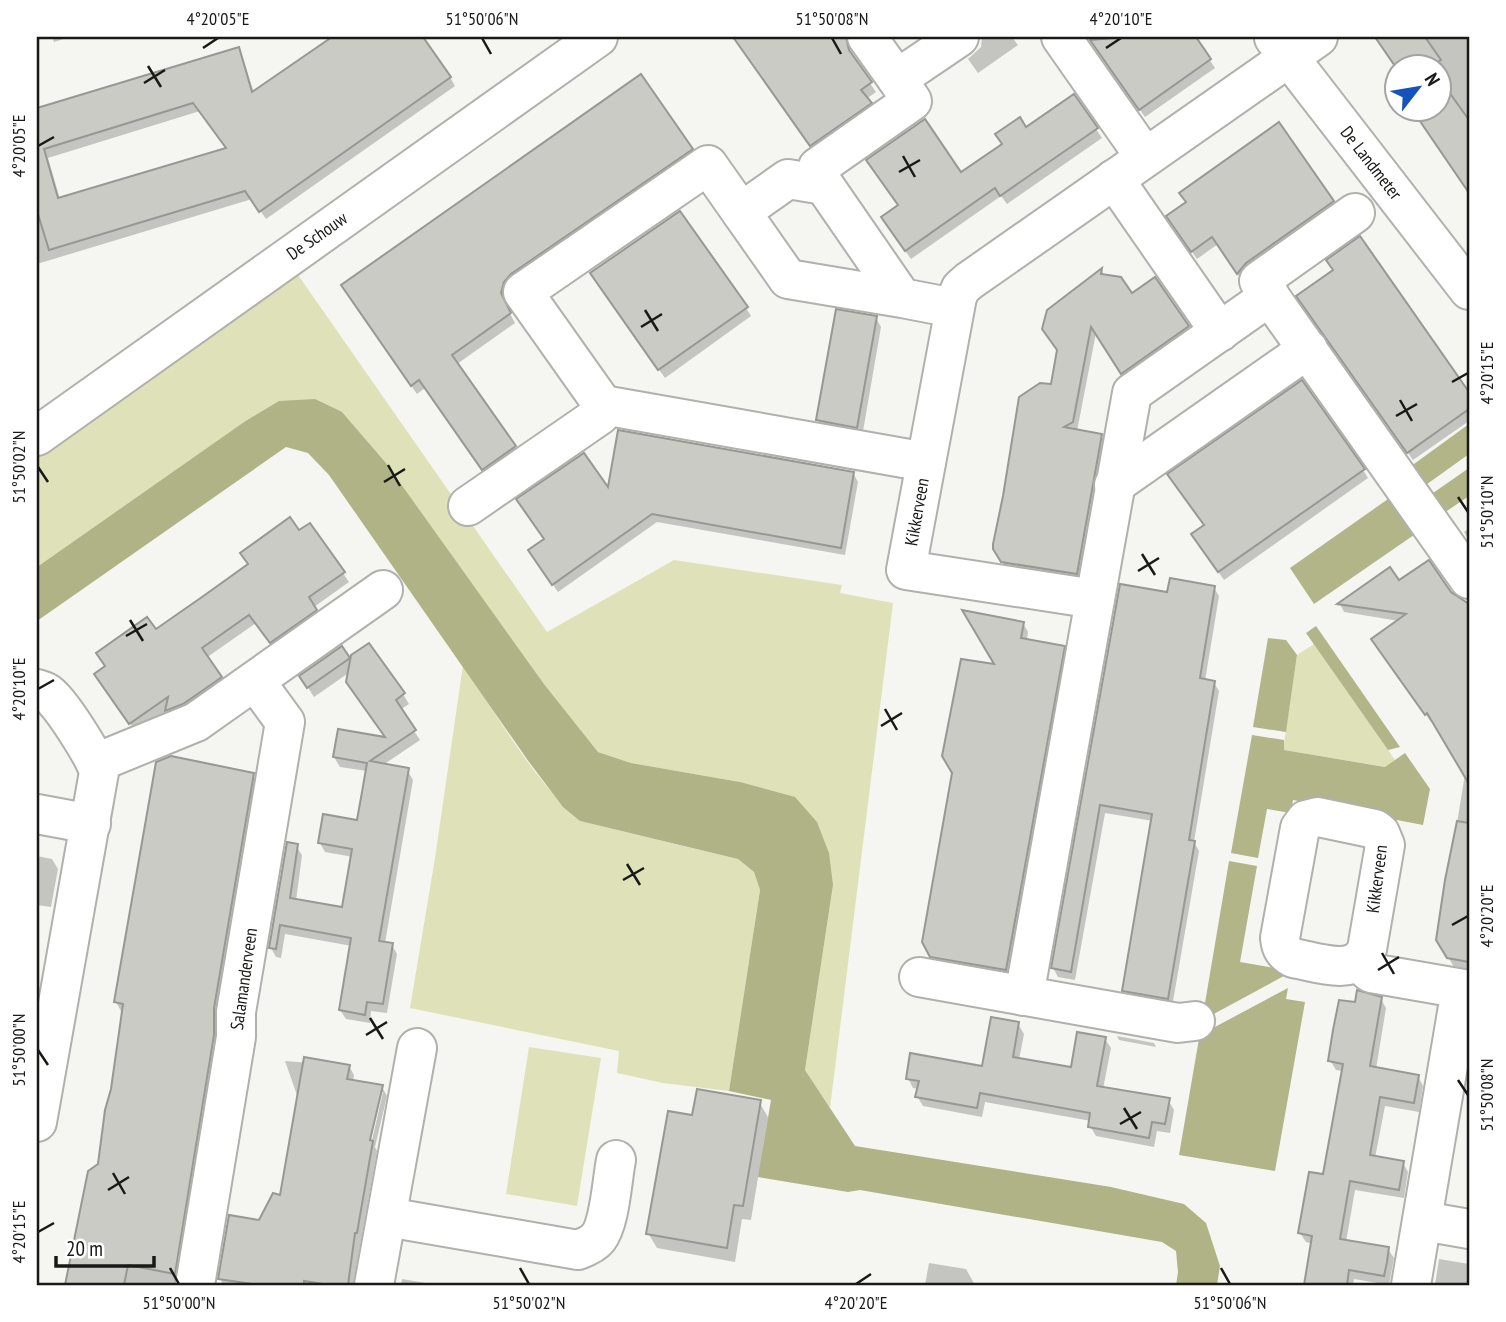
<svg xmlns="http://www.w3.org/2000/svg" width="1506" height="1322" font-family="'PT Sans Narrow',sans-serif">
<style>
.green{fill:#dfe2b8}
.forest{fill:#b2b588}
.water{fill:#b0b386}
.shadow{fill:#0003;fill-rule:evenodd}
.building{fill:#cbcbc6;stroke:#979793;stroke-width:2;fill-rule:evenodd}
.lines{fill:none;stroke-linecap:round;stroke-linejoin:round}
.minor-casing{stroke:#b0b1ac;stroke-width:42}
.minor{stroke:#fff;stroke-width:38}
.ticks{fill:none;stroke:#191917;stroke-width:2.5}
.labels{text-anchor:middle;stroke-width:5;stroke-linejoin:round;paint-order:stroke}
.street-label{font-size:18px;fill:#191917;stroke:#fff}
.neatline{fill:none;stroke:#191917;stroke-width:2.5}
.ticks-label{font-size:18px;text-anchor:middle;fill:#191917}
</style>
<rect width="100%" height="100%" fill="#f5f6f1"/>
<g class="green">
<polygon points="296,272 547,632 674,560 842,585 840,593 893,603 830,1108 805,1070 833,885 740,782 631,763 598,752 544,684 386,463 342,412 244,422 37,567 37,458 55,442"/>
<polygon points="1314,644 1395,760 1386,767 1283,750 1297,655"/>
<path d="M463 665C498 716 533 780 580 821L738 859 754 872 760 890 729 1091 663 1083 617 1073 619 1051 410 1008 435 858Z"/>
<polygon points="529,1047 601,1058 577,1206 506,1194"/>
</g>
<g class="forest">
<polygon points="1469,424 1469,454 1416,492 1403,472"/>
<polygon points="1469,468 1469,496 1435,519 1423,500"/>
<polygon points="1398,492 1424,528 1314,604 1290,568"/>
<polygon points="1316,626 1400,747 1388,750 1306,633"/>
<polygon points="1268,638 1286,640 1297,655 1286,732 1253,727"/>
<polygon points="1252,735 1284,740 1284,750 1385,767 1405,753 1430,789 1423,825 1293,800 1291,813 1267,809 1258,858 1231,853"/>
<polygon points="1229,861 1257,866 1240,962 1293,971 1210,1016 1203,1015"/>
<polygon points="1288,988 1286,999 1305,1002 1275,1171 1179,1155 1201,1027 1213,1028"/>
</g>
<polygon class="water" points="315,399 342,412 386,463 544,684 598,752 631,763 740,782 795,797 817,822 829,853 833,885 805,1070 855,1146 1111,1187 1184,1204 1206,1223 1220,1266 1217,1285 1176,1285 1178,1272 1176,1251 1162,1242 860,1190 848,1192 758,1177 771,1100 729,1091 760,890 754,872 738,859 580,821 563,807 529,762 329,475 308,453 286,447 37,621 37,567 244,422 279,401"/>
<g class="shadow">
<polygon points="52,37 70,37 54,42"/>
<path d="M334 37H411L450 77 455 86 266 219 252 199 37 264V110L238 49 243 58 254 93ZM200 111 227 150 60 199 48 158Z"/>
<polygon points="734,37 848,37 851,42 850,51 852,57 876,92 866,99 876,113 816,154"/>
<polygon points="982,37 1012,37 1018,45 978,73 968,59 981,47"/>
<polygon points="1088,37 1194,37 1215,68 1145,117"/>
<polygon points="1377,37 1469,37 1469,191 1411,108 1440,108 1440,66 1398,68"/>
<polygon points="1096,129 1102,138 1007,204 1001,196 911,259 888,227 961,174"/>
<polygon points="691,150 696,159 508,292 505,304 515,323 457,364 520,456 489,478 425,388 417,394 348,295"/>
<polygon points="1332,202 1337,210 1242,281 1218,244 1197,259 1173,225"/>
<polygon points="1360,239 1469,395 1469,421 1413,460 1304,305"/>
<polygon points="1102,271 1105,276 1131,295 1155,279 1193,335 1127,381 1096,333 1077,431 1101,435 1106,444 1082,582 1008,571 995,548 1052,387 1058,351 1049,311"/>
<polygon points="597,282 746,308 751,316 665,378"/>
<polygon points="876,318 881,327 862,437 823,430 818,420"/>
<polygon points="1363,470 1368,478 1224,580 1198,543"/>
<polygon points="853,473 858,482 845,555 657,522 558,592 535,559 609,492"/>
<polygon points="310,525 349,582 314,607 321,620 276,652 256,623 206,658 226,687 172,720 167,711 136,732 102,682 155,632"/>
<polygon points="1469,528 1469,540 1464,532"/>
<polygon points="1390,569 1399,582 1450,593 1458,600 1469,602 1469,969 1454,967 1438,940 1465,774 1433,721 1431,722 1378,648 1399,621 1344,612 1340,604"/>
<polygon points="1121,586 1169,594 1214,588 1219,596 1205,681 1214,683 1219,691 1194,842 1199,851 1172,1007 1129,999 1124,991 1153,821 1105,813 1075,980 1058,977 1053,968"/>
<polygon points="1023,623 1028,632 1027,641 1063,647 1069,656 1011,979 937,965 924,942 998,667"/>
<polygon points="342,648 352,664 403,694 409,704 400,710 420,740 383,765 407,770 413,780 385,943 392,945 397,954 387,1013 371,1011 370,1023 346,1019 340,1010 352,946 285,934 281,958 276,957 271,948 296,846 302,855 296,901 344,909 353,857 325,852 320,843 358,822 367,771 340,767 334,757 387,739 350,672 314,697 307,686"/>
<polygon points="253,775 258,784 179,1285 100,1285 99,1165 124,1012 121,1011 116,1002"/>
<polygon points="37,856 52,859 58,869 51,907 37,905"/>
<polygon points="1381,999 1386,1008 1376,1069 1418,1076 1423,1086 1419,1112 1385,1106 1375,1158 1403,1163 1408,1172 1404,1198 1355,1190 1346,1242 1388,1249 1394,1258 1389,1285 1354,1279 1353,1285 1306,1285 1313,1244 1306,1242 1300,1233 1325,1176 1343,1071 1336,1070 1330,1060 1356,1004"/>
<polygon points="1018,1024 1024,1034 1019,1060 1073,1069 1105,1039 1111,1048 1103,1089 1168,1100 1174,1110 1170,1133 1157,1131 1154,1147 1096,1136 1090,1126 1091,1121 985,1102 982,1117 923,1106 917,1096 919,1089 913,1088 908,1078 984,1068"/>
<polygon points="1117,1036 1154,1043 1156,1047 1119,1040"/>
<path d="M285 1061 349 1066 354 1075 353 1082 382 1087 387 1096 375 1147 377 1151 353 1285H224L220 1279 260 1222 281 1197 298 1098ZM380 1092H383L370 1149 367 1148Z"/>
<polygon points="759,1102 768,1117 751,1220 742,1219 735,1262 657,1248 648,1233 694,1117"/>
<polygon points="1439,1259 1469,1264 1469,1285 1435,1285"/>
<polygon points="929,1263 966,1269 975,1285 978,1285 925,1285"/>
<polygon points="402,1279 437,1285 401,1285"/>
</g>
<g class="building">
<path d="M332 37H423L451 77 259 212 245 191 49 250 37 211V108L239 47 252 92ZM193 103 226 148 58 198 44 149Z"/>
<polygon points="733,37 846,37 849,50 872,82 861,90 872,103 810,146"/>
<polygon points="1127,37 1196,37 1211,59 1139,110 1090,40"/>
<polygon points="1375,37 1425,37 1441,60 1432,66 1397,66 1397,69"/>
<polygon points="641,74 693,149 511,274 504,282 501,293 511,313 452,355 516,446 482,470 419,380 411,386 341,285"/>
<polygon points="1439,78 1469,120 1469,193 1411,108 1439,108"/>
<polygon points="1074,94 1098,128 1000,196 995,188 905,251 881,217 898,205 866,160 925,119 961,172 1002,144 995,134 1020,117 1026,127"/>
<polygon points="1279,122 1334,201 1246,263 1237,274 1212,237 1191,252 1166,216 1186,202 1179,193"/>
<polygon points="680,211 748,307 658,370 590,273"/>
<polygon points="1360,236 1469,392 1469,409 1407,453 1296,296 1333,270 1326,260"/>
<polygon points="1102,268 1101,274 1121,277 1132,293 1155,277 1189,326 1121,374 1091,327 1073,422 1064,427 1102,434 1077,574 1001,562 993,549 993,544 1003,496 1019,397 1040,383 1051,384 1057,350 1042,329 1047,310"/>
<polygon points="836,309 877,316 857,428 816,420"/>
<polygon points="1302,380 1365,469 1218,572 1191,534 1204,525 1167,474"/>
<polygon points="618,430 854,472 841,548 652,514 552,585 528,550 544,539 516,499 584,453 608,487"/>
<polygon points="290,517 299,530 310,523 345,572 309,597 317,610 270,643 249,615 202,648 222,677 183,704 165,711 168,697 129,724 94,674 105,666 96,653 147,617 156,629 202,597 248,564 240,553"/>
<polygon points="1429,560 1451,592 1469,604 1469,784 1427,713 1425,715 1371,639 1406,614 1337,604 1390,567 1399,580"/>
<polygon points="1170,578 1215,586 1200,678 1215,681 1189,840 1195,841 1168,999 1122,991 1152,814 1100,805 1071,972 1051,968 1120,584 1167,592"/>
<polygon points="962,610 1024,622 1021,638 1065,646 1006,970 930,957 922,942 952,773 942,756 961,659 994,664"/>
<polygon points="369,643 405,693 396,700 416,730 370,761 409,768 379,941 393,943 383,1004 367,1002 365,1015 339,1010 351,938 280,925 276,949 269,948 287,842 298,844 290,898 342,907 352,849 318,843 323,814 357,820 362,792 367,763 333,757 338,729 385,737 346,682 351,655"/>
<polygon points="342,646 350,658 307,688 299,676"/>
<polygon points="171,756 254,773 214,1008 214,1035 175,1274 128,1265 124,1285 65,1285 88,1171 98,1164 105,1110 111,1089 123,1004 114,1002 156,762"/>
<polygon points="1457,821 1469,823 1469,962 1447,958 1436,940 1445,880"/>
<polygon points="1357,990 1382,997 1370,1066 1419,1075 1414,1103 1380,1097 1370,1155 1404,1161 1399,1190 1350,1181 1340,1239 1389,1247 1387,1262 1384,1276 1349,1270 1347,1285 1304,1285 1312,1236 1298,1233 1309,1172 1323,1174 1343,1064 1328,1061 1333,1030 1339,1000 1355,1002"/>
<polygon points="991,1017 1019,1022 1013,1057 1071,1067 1077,1032 1106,1037 1097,1086 1170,1098 1165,1124 1152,1122 1149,1138 1088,1127 1090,1113 980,1093 977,1108 915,1097 919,1081 906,1079 910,1053 982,1066"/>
<polygon points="304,1057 350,1065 347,1079 383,1085 370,1140 373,1141 357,1233 355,1233 348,1285 329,1285 304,1281 304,1285 260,1285 218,1279 229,1215 259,1220 273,1193 280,1195"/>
<polygon points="697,1089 761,1100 743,1206 734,1205 727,1248 646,1234 668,1111 692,1115"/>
</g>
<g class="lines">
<g class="minor-casing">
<g id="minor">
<polyline points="867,37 897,79"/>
<polyline points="1061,37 1145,157"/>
<polyline points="1274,38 1469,290"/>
<polyline points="1114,179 1220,332"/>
<polyline points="815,183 818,167 912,101 897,79 959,37"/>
<polyline points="1355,213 1259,281 1469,579"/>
<polyline points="902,298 788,279 741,212 788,179 824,185 902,298 954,308"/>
<polyline points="603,405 926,462"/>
<polyline points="37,436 598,37"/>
<polyline points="1114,485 1308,349"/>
<polyline points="468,506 600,415 603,405 523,292 708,165 741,212"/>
<polyline points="1095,599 906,570 957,297 961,288 969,281 1318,37"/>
<path d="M37 689C40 690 45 691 47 693 60 701 95 757 99 772L37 1122"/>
<polyline points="96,763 196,722 383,590"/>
<polyline points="37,814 91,824"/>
<path d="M1318 817 1375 829 1380 833 1385 845 1367 949C1355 978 1317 962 1293 958 1284 953 1281 948 1280 938L1300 828 1306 820Z"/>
<polyline points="1358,962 1371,973 1469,990"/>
<polyline points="919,977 1178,1023 1195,1021"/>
<polyline points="1024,996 1132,393 1270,296"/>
<path d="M387 1217 578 1250C586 1247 593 1244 598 1238 610 1223 612 1180 616 1160"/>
<polyline points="1423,1221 1469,1229"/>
<polyline points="195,1285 236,1037 236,1012 285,722 255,681"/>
<polyline points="374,1285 417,1048"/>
<polyline points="1411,1285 1461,989"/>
</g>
</g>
<use href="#minor" class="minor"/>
</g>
<path class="ticks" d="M482 38 491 54M832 38 841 54M203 48 218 38M1106 48 1121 38M148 66 161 87M144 83 165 70M38 146 54 137M903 156 915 177M899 172 920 160M645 310 658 331M641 327 662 314M1452 382 1468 373M1400 400 1412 421M1396 416 1417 404M388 465 400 486M38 467 48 482M384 482 405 469M1458 497 1468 512M1142 554 1155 575M1138 571 1159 558M130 620 143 641M126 636 147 624M38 689 54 680M885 709 897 730M881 726 902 713M627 864 640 885M623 880 644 868M1452 925 1468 916M1382 953 1394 974M1378 970 1399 957M370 1018 383 1039M366 1035 387 1022M38 1050 48 1065M1458 1080 1468 1095M1124 1108 1137 1129M1120 1124 1141 1112M113 1173 125 1194M108 1190 129 1177M38 1232 54 1223M170 1268 179 1284M520 1268 529 1284M1221 1268 1230 1284M856 1284 871 1274"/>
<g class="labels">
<g class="street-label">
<text transform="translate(1371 163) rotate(52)" y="6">De Landmeter</text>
<text transform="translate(317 236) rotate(-35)" y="6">De Schouw</text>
<text transform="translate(917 512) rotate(-80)" y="6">Kikkerveen</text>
<text transform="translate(1377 879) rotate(-83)" y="6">Kikkerveen</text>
<text transform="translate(244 979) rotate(-82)" y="6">Salamanderveen</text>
</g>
</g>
<rect width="1506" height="1322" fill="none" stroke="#ffffff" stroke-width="77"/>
<g transform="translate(1418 88) rotate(59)"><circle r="33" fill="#ffffff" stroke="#a3a3a2" stroke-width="2"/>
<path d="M0-5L12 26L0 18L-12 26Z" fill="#1552be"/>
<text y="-10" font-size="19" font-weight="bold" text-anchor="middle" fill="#191917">N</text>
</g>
<path d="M56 1256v10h98v-10" fill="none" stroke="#191917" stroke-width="3.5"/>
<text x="66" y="1256" font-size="21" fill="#191917" stroke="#ffffff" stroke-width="5" paint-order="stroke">20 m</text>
<rect x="38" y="38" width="1430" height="1246" class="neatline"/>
<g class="ticks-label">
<text x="218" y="25">4°20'05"E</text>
<text x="482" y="25">51°50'06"N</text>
<text x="832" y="25">51°50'08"N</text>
<text x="1121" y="25">4°20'10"E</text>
<text transform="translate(19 146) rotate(-90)" y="6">4°20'05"E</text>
<text transform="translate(1487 373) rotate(-90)" y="6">4°20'15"E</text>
<text transform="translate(19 467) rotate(-90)" y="6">51°50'02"N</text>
<text transform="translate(1487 512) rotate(-90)" y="6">51°50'10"N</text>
<text transform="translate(19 689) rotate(-90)" y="6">4°20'10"E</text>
<text transform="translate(1487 916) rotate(-90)" y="6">4°20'20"E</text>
<text transform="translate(19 1050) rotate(-90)" y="6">51°50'00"N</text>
<text transform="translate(1487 1095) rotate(-90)" y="6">51°50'08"N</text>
<text transform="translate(19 1232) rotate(-90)" y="6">4°20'15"E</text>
<text x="179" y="1309">51°50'00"N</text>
<text x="529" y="1309">51°50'02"N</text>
<text x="856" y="1309">4°20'20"E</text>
<text x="1230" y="1309">51°50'06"N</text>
</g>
</svg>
